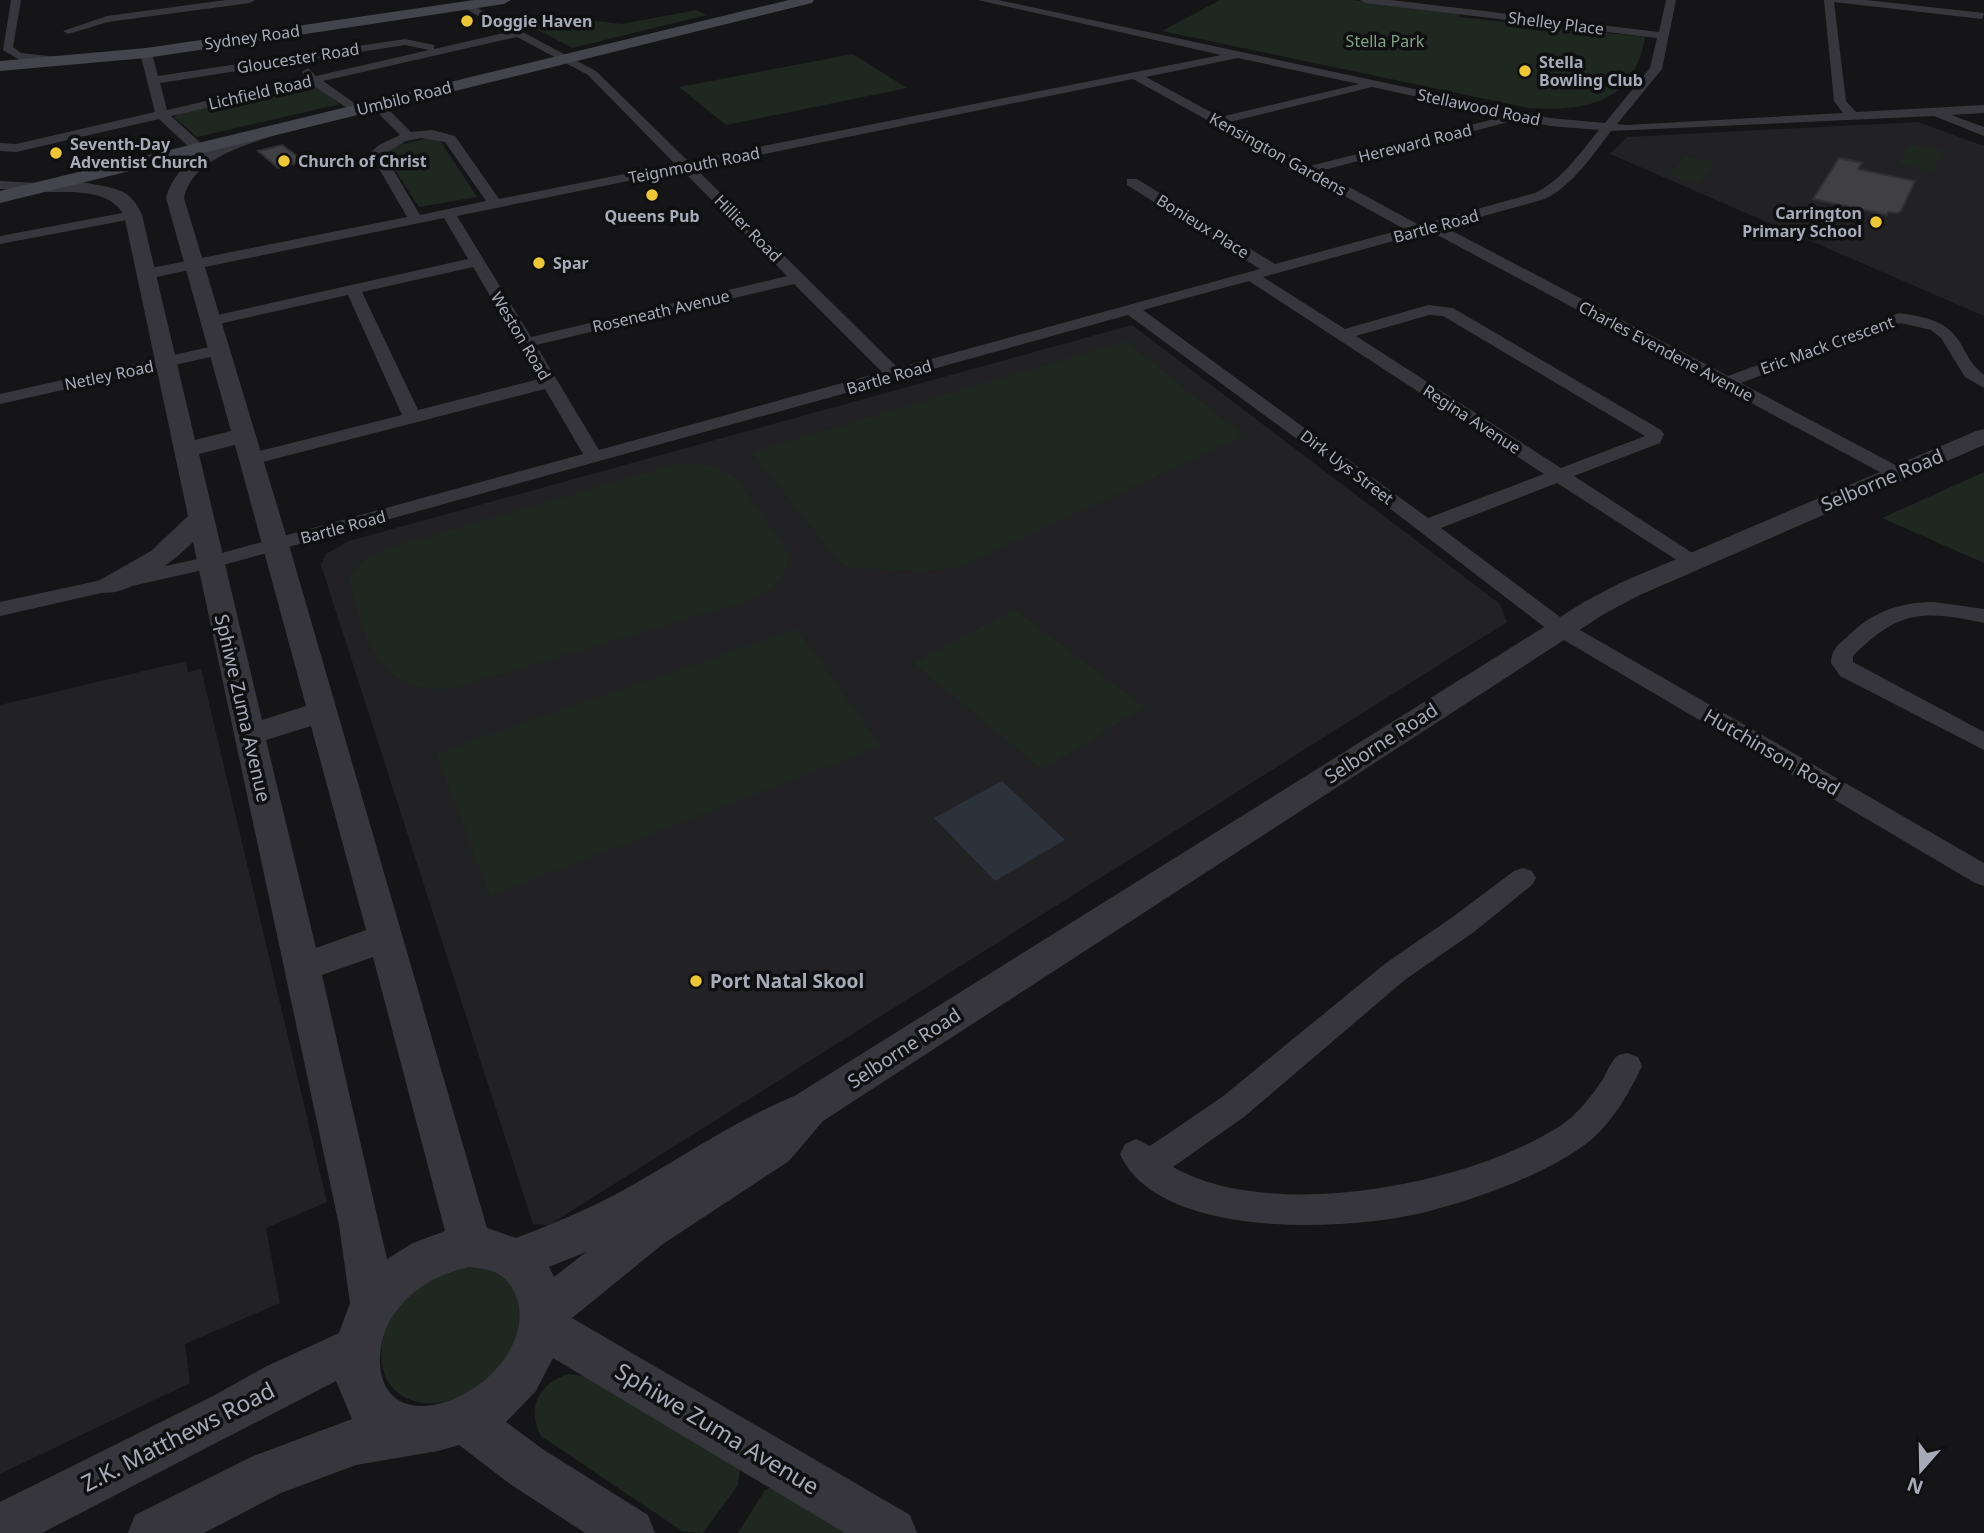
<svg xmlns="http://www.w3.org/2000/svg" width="1984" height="1533" font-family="'Noto Sans',sans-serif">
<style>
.built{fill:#222124}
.green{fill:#1f2721}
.water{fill:#2c323b}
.building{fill:#403f44;stroke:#302f33;stroke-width:2}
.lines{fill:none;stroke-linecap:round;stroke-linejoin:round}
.minor{fill:#36363c;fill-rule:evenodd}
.tertiary{fill:#36363c;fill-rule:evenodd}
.secondary{fill:#44454c;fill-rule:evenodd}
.poi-dot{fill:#edc737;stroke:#101012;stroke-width:2.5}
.labels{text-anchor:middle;stroke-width:7;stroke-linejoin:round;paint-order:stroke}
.far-poi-label{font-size:16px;font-weight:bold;fill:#a7aab7;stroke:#101012;text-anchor:start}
.far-street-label{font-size:16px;fill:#a7aab7;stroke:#101012}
.far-park-label{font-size:16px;fill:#7fa185;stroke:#101012}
.street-label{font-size:19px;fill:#a7aab7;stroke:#101012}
.poi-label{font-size:19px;font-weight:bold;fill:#a7aab7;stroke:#101012;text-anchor:start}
.near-street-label{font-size:23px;fill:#a7aab7;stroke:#101012}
</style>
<rect width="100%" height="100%" fill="#151517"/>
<g class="built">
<polygon points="1918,122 1984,146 1984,316 1610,154 1627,137"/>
<polygon points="1132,325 1500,604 1507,622 549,1225 533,1224 321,565 326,554 349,541"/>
<polygon points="186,661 188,672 201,669 327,1202 266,1228 280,1303 185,1344 190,1383 0,1474 0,705"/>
</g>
<g class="green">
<path d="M1220 0H1351L1460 14 1459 17 1645 37C1634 104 1586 111 1528 108L1162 31Z"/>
<polygon points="696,10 707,15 572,48 520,20 544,15 622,24"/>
<polygon points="853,54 907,88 726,125 679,87"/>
<polygon points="311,82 340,104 197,137 174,117 182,112"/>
<polygon points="428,138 439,139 477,197 419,207 384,153 391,147"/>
<polygon points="1910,144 1944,151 1933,171 1898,164"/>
<polygon points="1685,156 1715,162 1699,183 1668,176"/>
<polygon points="1126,341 1244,436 958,568 921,571 848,568 839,562 752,452"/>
<path d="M680 463C702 463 721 466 738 480L788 552C789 584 764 594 738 604L451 689C376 693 364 638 349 578L365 559 389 548Z"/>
<polygon points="1984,472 1984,563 1882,518"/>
<polygon points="1014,609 1145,707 1042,770 913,663"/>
<polygon points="797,629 881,746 490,896 436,753"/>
<path d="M465 1265C475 1267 487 1267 497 1271 534 1287 520 1345 499 1369 481 1390 446 1408 418 1402 360 1388 380 1313 416 1286 429 1276 450 1271 465 1265Z"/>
<path d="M569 1374 589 1377 740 1467 738 1485 703 1533 682 1531 541 1436C526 1408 539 1383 569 1374Z"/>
<polygon points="771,1487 849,1533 738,1533 765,1490"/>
</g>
<polygon class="water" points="1002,781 1065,840 995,881 934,818"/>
<g class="building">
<polygon points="282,145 304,161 278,168 258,151"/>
<polygon points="1839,158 1862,163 1858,169 1915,181 1901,211 1897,213 1888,212 1887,215 1813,199"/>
</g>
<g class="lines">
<g class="minor">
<polygon points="11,0 21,0 13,47 21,53 68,58 68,62 18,59 3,50"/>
<polygon points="226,0 255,0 250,3 108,22 68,34 63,31 107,16"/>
<path d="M978 0H998L1550 118 1605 123 1650 68 1657 38 1365 3 1360 0H1391L1659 32 1666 0H1676L1662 69 1617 124 1626 125 1843 113 1834 101 1824 0H1866L1984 13 1982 19 1834 2 1846 101 1856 112 1984 105V113L1951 115 1984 127V136L1934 116 1611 131C1592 156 1573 185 1545 199L1445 227 1728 376 1899 313C1925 317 1947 320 1961 344 1968 356 1972 366 1984 375V388L1965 377 1941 338 1931 330 1900 323 1741 383 1905 470 1908 474 1905 478H1891L1430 231 1263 277 1345 329 1428 305 1453 308 1661 430 1664 434 1660 443 1574 476 1700 558 1703 562 1700 566H1686L1557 483 1441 528 1568 623 1984 863V886L1975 883 1552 633 1354 481 1128 315 216 567 0 616V602L207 557 583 454 545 389 251 465 242 459 244 455 402 415 348 295 210 326 204 324 202 321 204 318 468 259 444 218 146 279 138 274 146 269 407 217 370 153 379 145 400 135 373 108V102H381L411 132 432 130 455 136 499 199 675 164 588 75 517 37 323 81 360 107V113L356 114 311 84 171 116 203 145V151H193L159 119 16 152 0 151V143L16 144 155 112 140 53 142 51 152 53 158 76 405 39 434 45V49L508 32 462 7V3L466 2 596 71 688 161 1221 55ZM405 45 429 50 316 76 308 68 302 72 306 78 167 110 160 83ZM1238 58 1359 84 1220 117 1146 77ZM1133 79 1404 229 1275 264 1137 179H1127V185L1260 269 898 368 695 168ZM1372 87 1506 116 1310 166 1230 122ZM1520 119 1550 126 1599 130C1580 153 1562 180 1535 193L1419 225 1320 171ZM422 138 445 142 486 201 420 215 384 154 406 141ZM682 170 787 276 531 337 457 216ZM473 267 539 379 418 410 362 292ZM1249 281 1544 474 1428 518 1143 310ZM794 284 882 372 599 450 536 345ZM1429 315 1443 316 1645 436 1561 468 1356 336Z"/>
<polygon points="0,181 37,183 44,187 37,191 0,189"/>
<polygon points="133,211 140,215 138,218 0,244 0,236"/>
<polygon points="218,345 226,350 224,354 0,404 0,394"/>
<path d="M1934 602 1984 609V623C1922 610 1899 610 1853 656V662L1984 732V750L1840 676 1831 663C1831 650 1838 645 1848 636 1872 612 1900 602 1934 602Z"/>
<path d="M1523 868 1532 871 1536 878 1532 885 1474 932 1406 979 1244 1117 1173 1167C1271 1223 1469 1185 1560 1126 1578 1114 1591 1097 1603 1079 1607 1072 1611 1061 1617 1056 1620 1054 1624 1054 1627 1053L1638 1057 1642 1066C1630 1092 1613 1121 1591 1140 1550 1173 1477 1199 1426 1212 1350 1231 1159 1241 1120 1154L1125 1144 1136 1139 1150 1146 1222 1097 1386 963 1454 916 1514 871Z"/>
</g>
<path class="tertiary" d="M277 124 283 126 285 129 283 132C249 145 192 157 184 198L289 545 487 1228 516 1238C552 1224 587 1210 620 1192 681 1158 732 1122 796 1095L1584 602 1620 583 1976 431 1984 429V445L1640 595 1604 614 823 1121 789 1161 663 1244 572 1318 910 1515 917 1533H845L553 1358 536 1391 506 1422 544 1450 648 1515 655 1533H585L510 1484 459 1445 438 1451 356 1465 281 1493 204 1533H128L135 1515 251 1457 352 1419 336 1381 42 1533H0V1502L213 1396 267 1366 339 1333 350 1303 339 1225 193 542C175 560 127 599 100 592L96 586 100 580 151 551 188 516 124 215C108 186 65 193 37 192L28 187C40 174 110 184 125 193 134 199 138 206 142 215L195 440 231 431 166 198C176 154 238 134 277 124ZM235 445 306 706 262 720 199 454ZM311 726 366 930 316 948 266 740ZM373 957 445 1231 413 1243 387 1259 322 975ZM586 1252 554 1277 549 1267ZM469 1267C478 1268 487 1269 495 1272 509 1279 516 1292 519 1306 526 1357 468 1406 420 1406 371 1405 373 1344 394 1314 412 1288 438 1274 469 1267Z"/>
<g class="secondary">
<polygon points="474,0 511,0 504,4 146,58 0,71 0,61 146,48"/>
<polygon points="789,0 814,0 812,3 0,203 0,191"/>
</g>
</g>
<g class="poi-dot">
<circle cx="467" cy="21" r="7"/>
<circle cx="1525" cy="71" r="7"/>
<circle cx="56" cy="153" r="7"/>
<circle cx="284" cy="161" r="7"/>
<circle cx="652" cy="195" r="7"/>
<circle cx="1876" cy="222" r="7"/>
<circle cx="539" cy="263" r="7"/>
<circle cx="696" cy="981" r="7"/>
</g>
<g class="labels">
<g class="far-poi-label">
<text x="481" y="27">Doggie Haven</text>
<text x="1539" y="68">Stella<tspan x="1539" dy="18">Bowling Club</tspan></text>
<text x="70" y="150">Seventh-Day<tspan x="70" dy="18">Adventist Church</tspan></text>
<text x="298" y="167">Church of Christ</text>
<text x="1862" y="219" text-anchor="end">Carrington<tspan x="1862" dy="18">Primary School</tspan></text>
<text x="652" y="222" text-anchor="middle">Queens Pub</text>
<text x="553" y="269">Spar</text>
</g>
<g class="far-street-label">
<text transform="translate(1556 23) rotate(7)" y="6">Shelley Place</text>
<text transform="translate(252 37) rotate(-8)" y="6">Sydney Road</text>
<text transform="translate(298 58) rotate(-9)" y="6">Gloucester Road</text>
<text transform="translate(260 92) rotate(-13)" y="6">Lichfield Road</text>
<text transform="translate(404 98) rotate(-14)" y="6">Umbilo Road</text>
<text transform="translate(1479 107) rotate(12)" y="6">Stellawood Road</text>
<text transform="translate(1415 143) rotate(-14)" y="6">Hereward Road</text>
<text transform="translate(1278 154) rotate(29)" y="6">Kensington Gardens</text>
<text transform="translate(694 165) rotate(-11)" y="6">Teignmouth Road</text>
<text transform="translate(1203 226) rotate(32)" y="6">Bonieux Place</text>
<text transform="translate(1436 226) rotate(-15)" y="6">Bartle Road</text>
<text transform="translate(748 228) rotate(45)" y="6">Hillier Road</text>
<text transform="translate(661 311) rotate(-13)" y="6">Roseneath Avenue</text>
<text transform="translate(521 336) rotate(59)" y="6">Weston Road</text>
<text transform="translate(1827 345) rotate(-20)" y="6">Eric Mack Crescent</text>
<text transform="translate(1666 351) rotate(28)" y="6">Charles Evendene Avenue</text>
<text transform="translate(109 375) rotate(-12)" y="6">Netley Road</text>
<text transform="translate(889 377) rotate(-16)" y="6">Bartle Road</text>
<text transform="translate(1472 419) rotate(33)" y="6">Regina Avenue</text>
<text transform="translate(1347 467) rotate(37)" y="6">Dirk Uys Street</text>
<text transform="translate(343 527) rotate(-15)" y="6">Bartle Road</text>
</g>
<g class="far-park-label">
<text x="1385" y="47">Stella Park</text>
</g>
<g class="street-label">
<text transform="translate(1882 480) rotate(-23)" y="7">Selborne Road</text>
<text transform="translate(243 708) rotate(77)" y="7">Sphiwe Zuma Avenue</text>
<text transform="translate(1381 743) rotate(-33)" y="7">Selborne Road</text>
<text transform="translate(1772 752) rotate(30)" y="7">Hutchinson Road</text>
<text transform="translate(904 1048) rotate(-33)" y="7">Selborne Road</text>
</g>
<g class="poi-label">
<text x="710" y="988">Port Natal Skool</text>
</g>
<g class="near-street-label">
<text transform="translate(717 1429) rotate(31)" y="8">Sphiwe Zuma Avenue</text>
<text transform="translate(178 1437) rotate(-27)" y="8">Z.K. Matthews Road</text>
</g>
</g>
<g transform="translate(1921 1470) rotate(200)" stroke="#101012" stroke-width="5" paint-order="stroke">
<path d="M0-5L12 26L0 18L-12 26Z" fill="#a7aab7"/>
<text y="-10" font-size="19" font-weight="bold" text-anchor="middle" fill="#a7aab7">N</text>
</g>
</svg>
